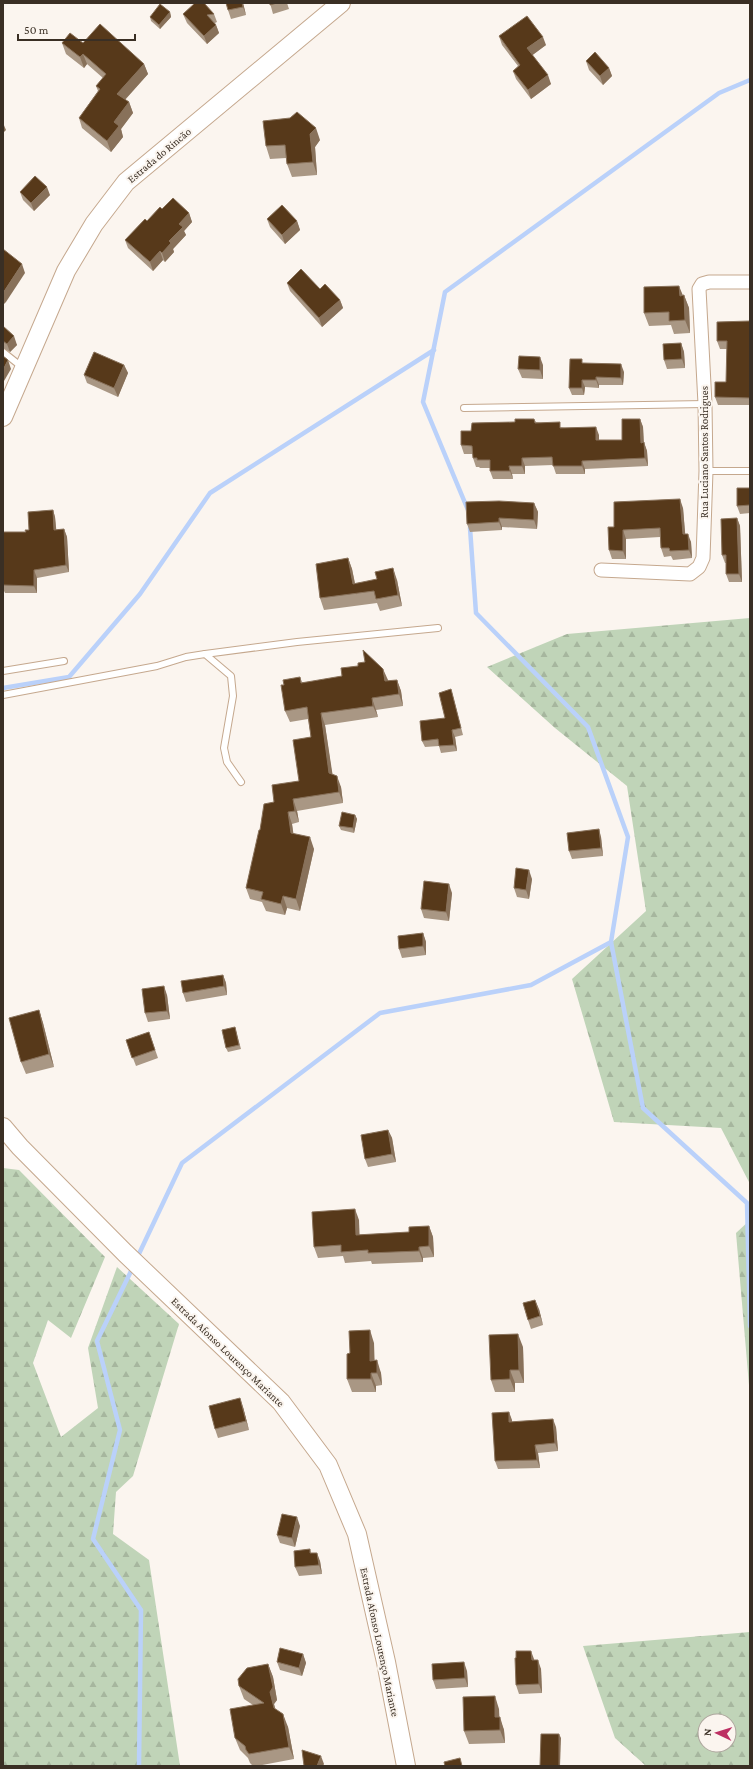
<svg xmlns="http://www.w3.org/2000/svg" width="753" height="1769" font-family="'Crimson Pro',serif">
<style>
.forest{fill:url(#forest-firs);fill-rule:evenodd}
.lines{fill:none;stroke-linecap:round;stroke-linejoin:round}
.stream{stroke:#bad1fa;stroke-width:4.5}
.lane-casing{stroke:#c5a88e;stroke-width:8}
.street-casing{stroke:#c5a88e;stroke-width:15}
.secondary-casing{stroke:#c5a88e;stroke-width:20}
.lane{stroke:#fff;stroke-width:6}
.street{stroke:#fff;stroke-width:13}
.secondary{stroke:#fff;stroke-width:18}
.wall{fill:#a99784}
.shaded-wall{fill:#88715a}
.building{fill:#57391a;stroke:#88715a}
.labels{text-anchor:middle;stroke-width:4;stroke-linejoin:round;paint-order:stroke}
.street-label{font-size:11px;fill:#3a2f24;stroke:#fbf5ef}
</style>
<defs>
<pattern id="forest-firs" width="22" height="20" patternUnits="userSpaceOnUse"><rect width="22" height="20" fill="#c0d4b8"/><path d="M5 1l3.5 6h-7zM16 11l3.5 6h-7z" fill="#a6b69e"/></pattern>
</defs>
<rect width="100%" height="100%" fill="#fbf5ef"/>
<g class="forest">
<polygon points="750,618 750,1184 721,1128 614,1122 572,979 646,911 627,786 555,728 487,667 567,634"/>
<polygon points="3,1168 19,1170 105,1257 71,1338 48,1320 33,1363 61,1437 98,1408 88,1348 117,1267 179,1324 133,1476 116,1492 113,1534 149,1560 180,1766 3,1766"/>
<polygon points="750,1220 750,1397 736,1233"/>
<path d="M750 1632V1766H646L615 1738 583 1646ZM705 1721H729V1745H705Z"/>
</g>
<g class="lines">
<g class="stream">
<polyline points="468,510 423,402 445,292 719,93 750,80"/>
<polyline points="470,528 476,613 588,727 628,837 611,942 643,1108 747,1203 750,1326"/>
<polyline points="3,688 69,677 140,594 210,493 434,350"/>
<polyline points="137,1258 182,1163 380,1013 531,985 611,942"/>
<polyline points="133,1267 97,1341 120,1430 93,1539 141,1610 139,1766"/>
</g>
<g class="lane-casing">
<g id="lane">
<polyline points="3,352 22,367"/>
<polyline points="464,408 705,404"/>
<polyline points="706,471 750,471"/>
<polyline points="205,654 297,642 438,628"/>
<polyline points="3,671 64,661"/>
<polyline points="3,695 157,666 186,657 205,654 231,676 233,696 224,748 227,762 241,782"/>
</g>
</g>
<g class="street-casing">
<polyline id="street" points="601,570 690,574 699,567 703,558 706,471 705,404 699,289 702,284 709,282 750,282"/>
</g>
<g class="secondary-casing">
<g id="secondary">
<polyline points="3,417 66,271 94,224 126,182 341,3"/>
<polyline points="3,1127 20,1147 125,1253 281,1402 328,1465 357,1534 386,1662 406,1766"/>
</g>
</g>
<use href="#lane" class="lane"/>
<use href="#street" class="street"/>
<use href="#secondary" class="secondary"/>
</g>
<g class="wall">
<polygon points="243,3 246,15 231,19 228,10"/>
<polygon points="270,3 287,3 289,9 273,14"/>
<polygon points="170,12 171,17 160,29 151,21 150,17"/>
<polygon points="183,14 214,14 217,22 215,23 216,25 219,33 207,44 187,23"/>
<polygon points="499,36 546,45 532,55 551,84 531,99 516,79 513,71 518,66 502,45"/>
<polygon points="62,43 83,43 144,64 148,74 125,100 129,102 133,113 121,129 123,137 111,152 82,128 79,118 98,91 96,86 103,78 87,64 84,68 66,54"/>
<polygon points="586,61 609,68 612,76 603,85 589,70"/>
<polygon points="320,140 315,147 317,175 292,177 287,164 286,158 270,159 266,146"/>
<polygon points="20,192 50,195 34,211 23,200"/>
<polygon points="162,209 189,213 192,222 184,231 186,235 173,249 174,252 165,262 163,260 153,271 128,248 125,240"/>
<polygon points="267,219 297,221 300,230 285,244 270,227"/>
<polygon points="287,283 320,289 340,300 343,308 322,327 290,291"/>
<polygon points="683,295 684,295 689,308 690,333 674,334 671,325 649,326 644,313"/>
<polygon points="750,321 750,405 718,405 715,397 726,382 727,349 720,349 717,341"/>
<polygon points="3,326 17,345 10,352 3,348"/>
<polygon points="681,343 684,352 685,368 667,369 664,360"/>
<polygon points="584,363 624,372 623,385 599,385 599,388 585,387 584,395 572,395 569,388"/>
<polygon points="124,365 128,373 118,397 87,383 84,375"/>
<polygon points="543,365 543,379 522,378 518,369"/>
<polygon points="534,419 536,422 599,435 599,440 622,440 640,419 643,427 644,443 647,451 648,466 585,469 585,474 556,474 553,465 525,466 525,474 512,474 513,479 493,479 490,471 490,468 480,468 479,467 476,467 473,458 473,454 464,454 461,445 471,431 515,422"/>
<polygon points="750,488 750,513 740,514 737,506"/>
<polygon points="534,503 538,512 537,529 502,527 502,530 470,532 467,524"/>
<polygon points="683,508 685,534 691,542 692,558 673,560 671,556 664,557 661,548 660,537 626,539 626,559 612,559 609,550 614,527"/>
<polygon points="53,510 55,517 56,530 64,529 67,537 69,572 37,578 37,593 5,593 3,589 3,532 26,532 29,530"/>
<polygon points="737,518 740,526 742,582 729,582 726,574 726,563 725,563 722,555"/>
<polygon points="348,558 352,569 355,583 397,580 402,606 380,611 377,603 324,610 320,598"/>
<polygon points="300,677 302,682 388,681 397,680 401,691 403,706 376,710 378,717 325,725 332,774 341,787 343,803 297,811 299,822 292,824 293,833 314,849 300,911 287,908 285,915 266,911 262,902 250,899 246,888 260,830 274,802 299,781 311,737 308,719 290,722 285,711 284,685"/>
<polygon points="451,689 453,696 463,735 455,737 457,751 441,753 439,746 425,747 422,741 445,718"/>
<polygon points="355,815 357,819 354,833 341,830 339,826"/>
<polygon points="601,837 603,856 572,859 569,851"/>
<polygon points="532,879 529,899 517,897 514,888"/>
<polygon points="452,893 449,921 424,918 421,909"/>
<polygon points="423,933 426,942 426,955 402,958 399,949"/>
<polygon points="223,975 226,983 227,995 186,1002 183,993"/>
<polygon points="167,995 170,1019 148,1022 145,1013"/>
<polygon points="39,1010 43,1023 54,1067 26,1074 21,1062"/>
<polygon points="235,1027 241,1049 228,1052 226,1048"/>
<polygon points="149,1032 158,1058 136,1066 126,1040"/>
<polygon points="388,1130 392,1138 396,1162 368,1167 365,1159"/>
<polygon points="359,1220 359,1235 409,1232 429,1226 433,1237 434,1257 423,1258 423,1262 372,1264 371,1261 345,1263 343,1256 318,1258 314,1247"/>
<polygon points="539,1309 543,1325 531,1329 528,1320"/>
<polygon points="374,1343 374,1361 381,1373 382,1385 376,1386 376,1392 352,1392 347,1379 350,1353"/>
<polygon points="523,1347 524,1383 515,1383 515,1392 495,1392 491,1380"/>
<polygon points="243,1407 249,1430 218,1438 215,1429"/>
<polygon points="509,1412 512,1422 556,1427 558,1451 538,1453 540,1468 498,1469 495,1461"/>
<polygon points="300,1526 295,1547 280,1543 277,1535"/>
<polygon points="310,1549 311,1553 320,1561 322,1574 299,1576 295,1567"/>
<polygon points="303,1654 306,1663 302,1676 280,1670 277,1662"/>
<polygon points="534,1659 534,1660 541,1669 542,1693 519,1694 516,1685"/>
<polygon points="268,1664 273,1677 277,1700 274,1704 275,1709 288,1727 294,1759 257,1766 253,1766 250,1763 248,1758 240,1750 235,1738 253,1705 244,1699 239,1686"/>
<polygon points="467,1671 468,1687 436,1689 433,1680"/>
<polygon points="499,1709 499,1717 504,1730 505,1743 469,1744 464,1731"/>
</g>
<g class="shaded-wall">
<polygon points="242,3 243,3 246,15 243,7"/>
<polygon points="170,12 171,17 160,29 159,25"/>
<polygon points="216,25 219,33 207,44 204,36"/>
<polygon points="543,37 546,45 530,57 527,48"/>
<polygon points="83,54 87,64 84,68 80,57"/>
<polygon points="144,64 148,74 121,104 117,94"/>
<polygon points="609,68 612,76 603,85 600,76"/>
<polygon points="548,75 551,84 531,99 528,90"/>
<polygon points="129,102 133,113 121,129 123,137 111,152 107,141 114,122"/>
<polygon points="3,123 6,130 3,133"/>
<polygon points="316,128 320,140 315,147 317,175 313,162 310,134"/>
<polygon points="47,187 50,195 34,211 31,203"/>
<polygon points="189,213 192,222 184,231 186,235 173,249 174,252 165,262 162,253 179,224"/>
<polygon points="297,221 300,230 285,244 282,235"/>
<polygon points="160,251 163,260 153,271 150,262"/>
<polygon points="22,264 25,273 6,302 3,305 3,293"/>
<polygon points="679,286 684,298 680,296"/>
<polygon points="684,295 689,308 690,333 685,320"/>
<polygon points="340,300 343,308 322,327 319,318"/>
<polygon points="14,336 17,345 10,352 7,344"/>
<polygon points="681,343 684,352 685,368 682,359"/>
<polygon points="540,357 543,365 543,379 540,370"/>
<polygon points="8,360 11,369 4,381 3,378 3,370"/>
<polygon points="621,364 624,372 623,385 621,378"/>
<polygon points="124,365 128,373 118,397 114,388"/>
<polygon points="596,377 599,385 599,388 596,380"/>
<polygon points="582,380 585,387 584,395 582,388"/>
<polygon points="640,419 643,427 644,451 641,443"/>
<polygon points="596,427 599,435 599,448 596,440"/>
<polygon points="644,442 647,451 648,466 645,458"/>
<polygon points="522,458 525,466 525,474 522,466"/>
<polygon points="582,461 585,469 585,474 582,466"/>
<polygon points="509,466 512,474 513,479 510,471"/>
<polygon points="680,499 683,508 686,543 683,534"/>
<polygon points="534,503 538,512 537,529 534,520"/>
<polygon points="53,510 55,517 57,537 54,530"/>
<polygon points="499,518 502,527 502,530 499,522"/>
<polygon points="737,518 740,526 742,582 739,574"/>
<polygon points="64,529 67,537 69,572 66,565"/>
<polygon points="623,530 626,539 626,559 623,551"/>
<polygon points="688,534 691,542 692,558 689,550"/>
<polygon points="348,558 352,569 357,595 353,584"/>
<polygon points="393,568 397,580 402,606 398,595"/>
<polygon points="34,570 37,578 37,593 34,586"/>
<polygon points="383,669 388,680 390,693 385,681"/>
<polygon points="397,680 401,691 403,706 399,694"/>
<polygon points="372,698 376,710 378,717 373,706"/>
<polygon points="321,713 325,725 334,784 329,773"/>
<polygon points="452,730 455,737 457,751 454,745"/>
<polygon points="337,776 341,787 343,803 339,792"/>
<polygon points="293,799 297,811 299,822 295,811"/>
<polygon points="288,812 292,824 295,844 291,833"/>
<polygon points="355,815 357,819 354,833 353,828"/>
<polygon points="599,829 601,837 603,856 601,848"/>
<polygon points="310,837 314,849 300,911 296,899"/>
<polygon points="529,870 532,879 529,899 526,890"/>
<polygon points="449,884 452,893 449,921 446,912"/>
<polygon points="283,896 287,908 285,915 281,904"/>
<polygon points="423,933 426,942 426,955 423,946"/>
<polygon points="223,975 226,983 227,995 224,986"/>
<polygon points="164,986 167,995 170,1019 167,1011"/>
<polygon points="39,1010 43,1023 54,1067 49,1054"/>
<polygon points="388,1130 392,1138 396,1162 392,1154"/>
<polygon points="355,1209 359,1220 360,1246 356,1235"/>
<polygon points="429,1226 433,1237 434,1257 429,1246"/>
<polygon points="419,1247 423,1258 423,1262 419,1251"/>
<polygon points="535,1300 539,1309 543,1325 540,1316"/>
<polygon points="370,1330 374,1343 375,1373 370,1361"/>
<polygon points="518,1334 523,1347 524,1383 519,1370"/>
<polygon points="377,1360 381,1373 382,1385 377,1373"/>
<polygon points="510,1370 515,1383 515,1392 510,1379"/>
<polygon points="371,1373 376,1386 376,1392 371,1379"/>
<polygon points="240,1398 243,1407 249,1430 246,1421"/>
<polygon points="509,1412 512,1420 512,1430 509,1422"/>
<polygon points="553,1419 556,1427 558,1451 555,1443"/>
<polygon points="535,1445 538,1453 540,1468 537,1460"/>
<polygon points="297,1517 300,1526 295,1547 292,1538"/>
<polygon points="317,1553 320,1561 322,1574 319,1565"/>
<polygon points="531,1651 534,1659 535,1669 532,1660"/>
<polygon points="303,1654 306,1663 302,1676 299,1668"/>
<polygon points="538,1660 541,1669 542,1693 539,1684"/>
<polygon points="464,1662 467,1671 468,1687 465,1678"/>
<polygon points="268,1664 273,1677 277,1700 274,1704 278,1720 274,1708 270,1692"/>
<polygon points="495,1696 499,1709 500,1730 495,1717"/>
<polygon points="283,1714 288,1727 294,1759 289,1747"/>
<polygon points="500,1717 504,1730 505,1743 500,1730"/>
<polygon points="559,1734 561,1738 560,1766 559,1766"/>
<polygon points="321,1756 324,1764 323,1766 317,1766"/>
</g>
<g class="building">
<polygon points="195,3 204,3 214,14 207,15 216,25 204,36 183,14"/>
<polygon points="226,3 242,3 243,7 228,10"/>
<polygon points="270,3 277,3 270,5"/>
<polygon points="160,4 170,12 159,25 150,17"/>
<polygon points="527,16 543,37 527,48 548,75 528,90 513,71 520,65 499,36"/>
<polygon points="100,24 144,64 117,94 129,102 114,122 119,126 107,141 79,118 100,89 96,86 106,74 83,54 80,57 62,43 70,33 83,43"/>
<polygon points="595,52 609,68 600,76 586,61"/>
<polygon points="297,112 316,128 310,134 313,162 287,164 285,145 266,146 263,121 290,118"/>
<polygon points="35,176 47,187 31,203 20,192"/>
<polygon points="173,198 189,213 179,224 183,227 169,241 171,243 162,253 160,251 150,262 125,240 145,219 147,221 160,207 162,209"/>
<polygon points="282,205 297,221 282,235 267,219"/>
<polygon points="3,249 22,264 3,293"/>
<polygon points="301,269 320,289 325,284 340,300 319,318 287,283"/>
<polygon points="679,286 680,296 684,295 685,320 669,321 669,312 644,313 644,287"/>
<polygon points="750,321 750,398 715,397 715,382 726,382 727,341 717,341 717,322"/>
<polygon points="3,326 14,336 7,344 3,341"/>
<polygon points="681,343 682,359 664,360 663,344"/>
<polygon points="94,352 124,365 114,388 84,375"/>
<polygon points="3,356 8,360 3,370"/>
<polygon points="519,356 540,357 540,370 518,369"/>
<polygon points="570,359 582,359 582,363 621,364 621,378 596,377 596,380 582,380 582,388 569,388"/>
<polygon points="515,419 534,419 535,423 560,422 560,428 596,427 596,440 622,440 622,419 640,419 641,443 644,442 645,458 582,461 582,466 553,466 552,457 522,458 522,466 509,466 510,471 490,471 490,460 477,460 477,458 473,458 472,446 461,445 461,431 471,431 472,423 515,422"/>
<polygon points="737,488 750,488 750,505 737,506"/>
<polygon points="680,499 683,534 688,534 689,550 670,551 669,548 661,548 660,528 623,530 623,551 609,550 608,527 614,527 614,502"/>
<polygon points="499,501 534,503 534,520 499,518 499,522 467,524 466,502"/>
<polygon points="53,510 54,530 64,529 66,565 34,570 34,586 3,585 3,532 26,532 25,530 29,530 28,512"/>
<polygon points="737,518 739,574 726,574 726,555 722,555 721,519"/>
<polygon points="348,558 353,584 377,579 375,572 393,568 398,595 376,599 374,591 320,598 316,564"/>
<polygon points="363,650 383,669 385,681 397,680 399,694 372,698 373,706 321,713 329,773 337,776 339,792 293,799 295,811 288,812 291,833 310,837 296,899 283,896 281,904 261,899 263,892 246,888 259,830 260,830 264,804 274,802 272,785 299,781 293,740 311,737 307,707 285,711 281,685 284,685 283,680 300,677 301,683 342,676 341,668 358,666 358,663 365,662"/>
<polygon points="451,689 461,728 452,730 454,745 439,746 438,739 422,741 420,721 445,718 439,693"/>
<polygon points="342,812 355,815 353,828 339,826"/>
<polygon points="599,829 601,848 569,851 567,833"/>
<polygon points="516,868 529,870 526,890 514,888"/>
<polygon points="424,881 449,884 446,912 421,909"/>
<polygon points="423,933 423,946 399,949 398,936"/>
<polygon points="223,975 224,986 183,993 181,981"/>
<polygon points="164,986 167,1011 145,1013 142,989"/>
<polygon points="39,1010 49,1054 21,1062 9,1018"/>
<polygon points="235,1027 239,1045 226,1048 222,1030"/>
<polygon points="149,1032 155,1050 132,1058 126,1040"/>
<polygon points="388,1130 392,1154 365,1159 361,1135"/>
<polygon points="355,1209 356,1235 409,1232 409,1227 429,1226 429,1246 419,1247 419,1251 368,1253 368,1250 341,1252 341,1245 314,1247 312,1212"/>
<polygon points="535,1300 540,1316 528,1320 523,1303"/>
<polygon points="370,1330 370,1361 377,1360 377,1373 371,1373 371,1379 347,1379 347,1354 350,1353 349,1331"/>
<polygon points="518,1334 519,1370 510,1370 510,1379 491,1380 489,1335"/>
<polygon points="240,1398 246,1421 215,1429 209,1406"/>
<polygon points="509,1412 509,1422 553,1419 555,1443 535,1445 537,1460 495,1461 492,1413"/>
<polygon points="282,1514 297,1517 292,1538 277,1535"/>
<polygon points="310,1549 310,1553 317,1553 319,1565 295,1567 294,1551"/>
<polygon points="280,1648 303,1654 299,1668 277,1662"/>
<polygon points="516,1651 531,1651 532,1660 538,1660 539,1684 516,1685 515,1658 516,1658"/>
<polygon points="464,1662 465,1678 433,1680 432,1664"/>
<polygon points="268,1664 273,1687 270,1692 274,1708 283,1714 289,1747 249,1754 246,1750 245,1746 235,1738 230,1709 264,1703 239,1686 238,1679 247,1668"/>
<polygon points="495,1696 495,1717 500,1717 500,1730 464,1731 463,1697"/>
<polygon points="541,1734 559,1734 559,1766 540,1766"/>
<polygon points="302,1750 321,1756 317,1766 304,1766"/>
<polygon points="460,1758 462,1766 445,1766 444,1762"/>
</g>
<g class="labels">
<g class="street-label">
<text transform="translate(159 155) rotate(-40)" y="4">Estrada do Rincão</text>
<text transform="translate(704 452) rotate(-90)" y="4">Rua Luciano Santos Rodrigues</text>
<text transform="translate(228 1352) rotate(44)" y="4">Estrada Afonso Lourenço Mariante</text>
<text transform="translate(380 1642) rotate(78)" y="4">Estrada Afonso Lourenço Mariante</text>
</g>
</g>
<rect width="753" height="1769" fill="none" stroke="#3a2f24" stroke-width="8"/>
<g transform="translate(717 1733) rotate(274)"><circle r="19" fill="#fbf5ef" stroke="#aea69e"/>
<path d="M0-3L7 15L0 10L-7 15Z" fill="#bd3063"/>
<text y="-6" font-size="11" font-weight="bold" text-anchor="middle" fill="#3a2f24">N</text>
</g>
<path d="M18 34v6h117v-6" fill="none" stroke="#3a2f24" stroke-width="2"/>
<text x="24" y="34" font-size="12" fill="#3a2f24" stroke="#fbf5ef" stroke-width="3" paint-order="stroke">50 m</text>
</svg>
